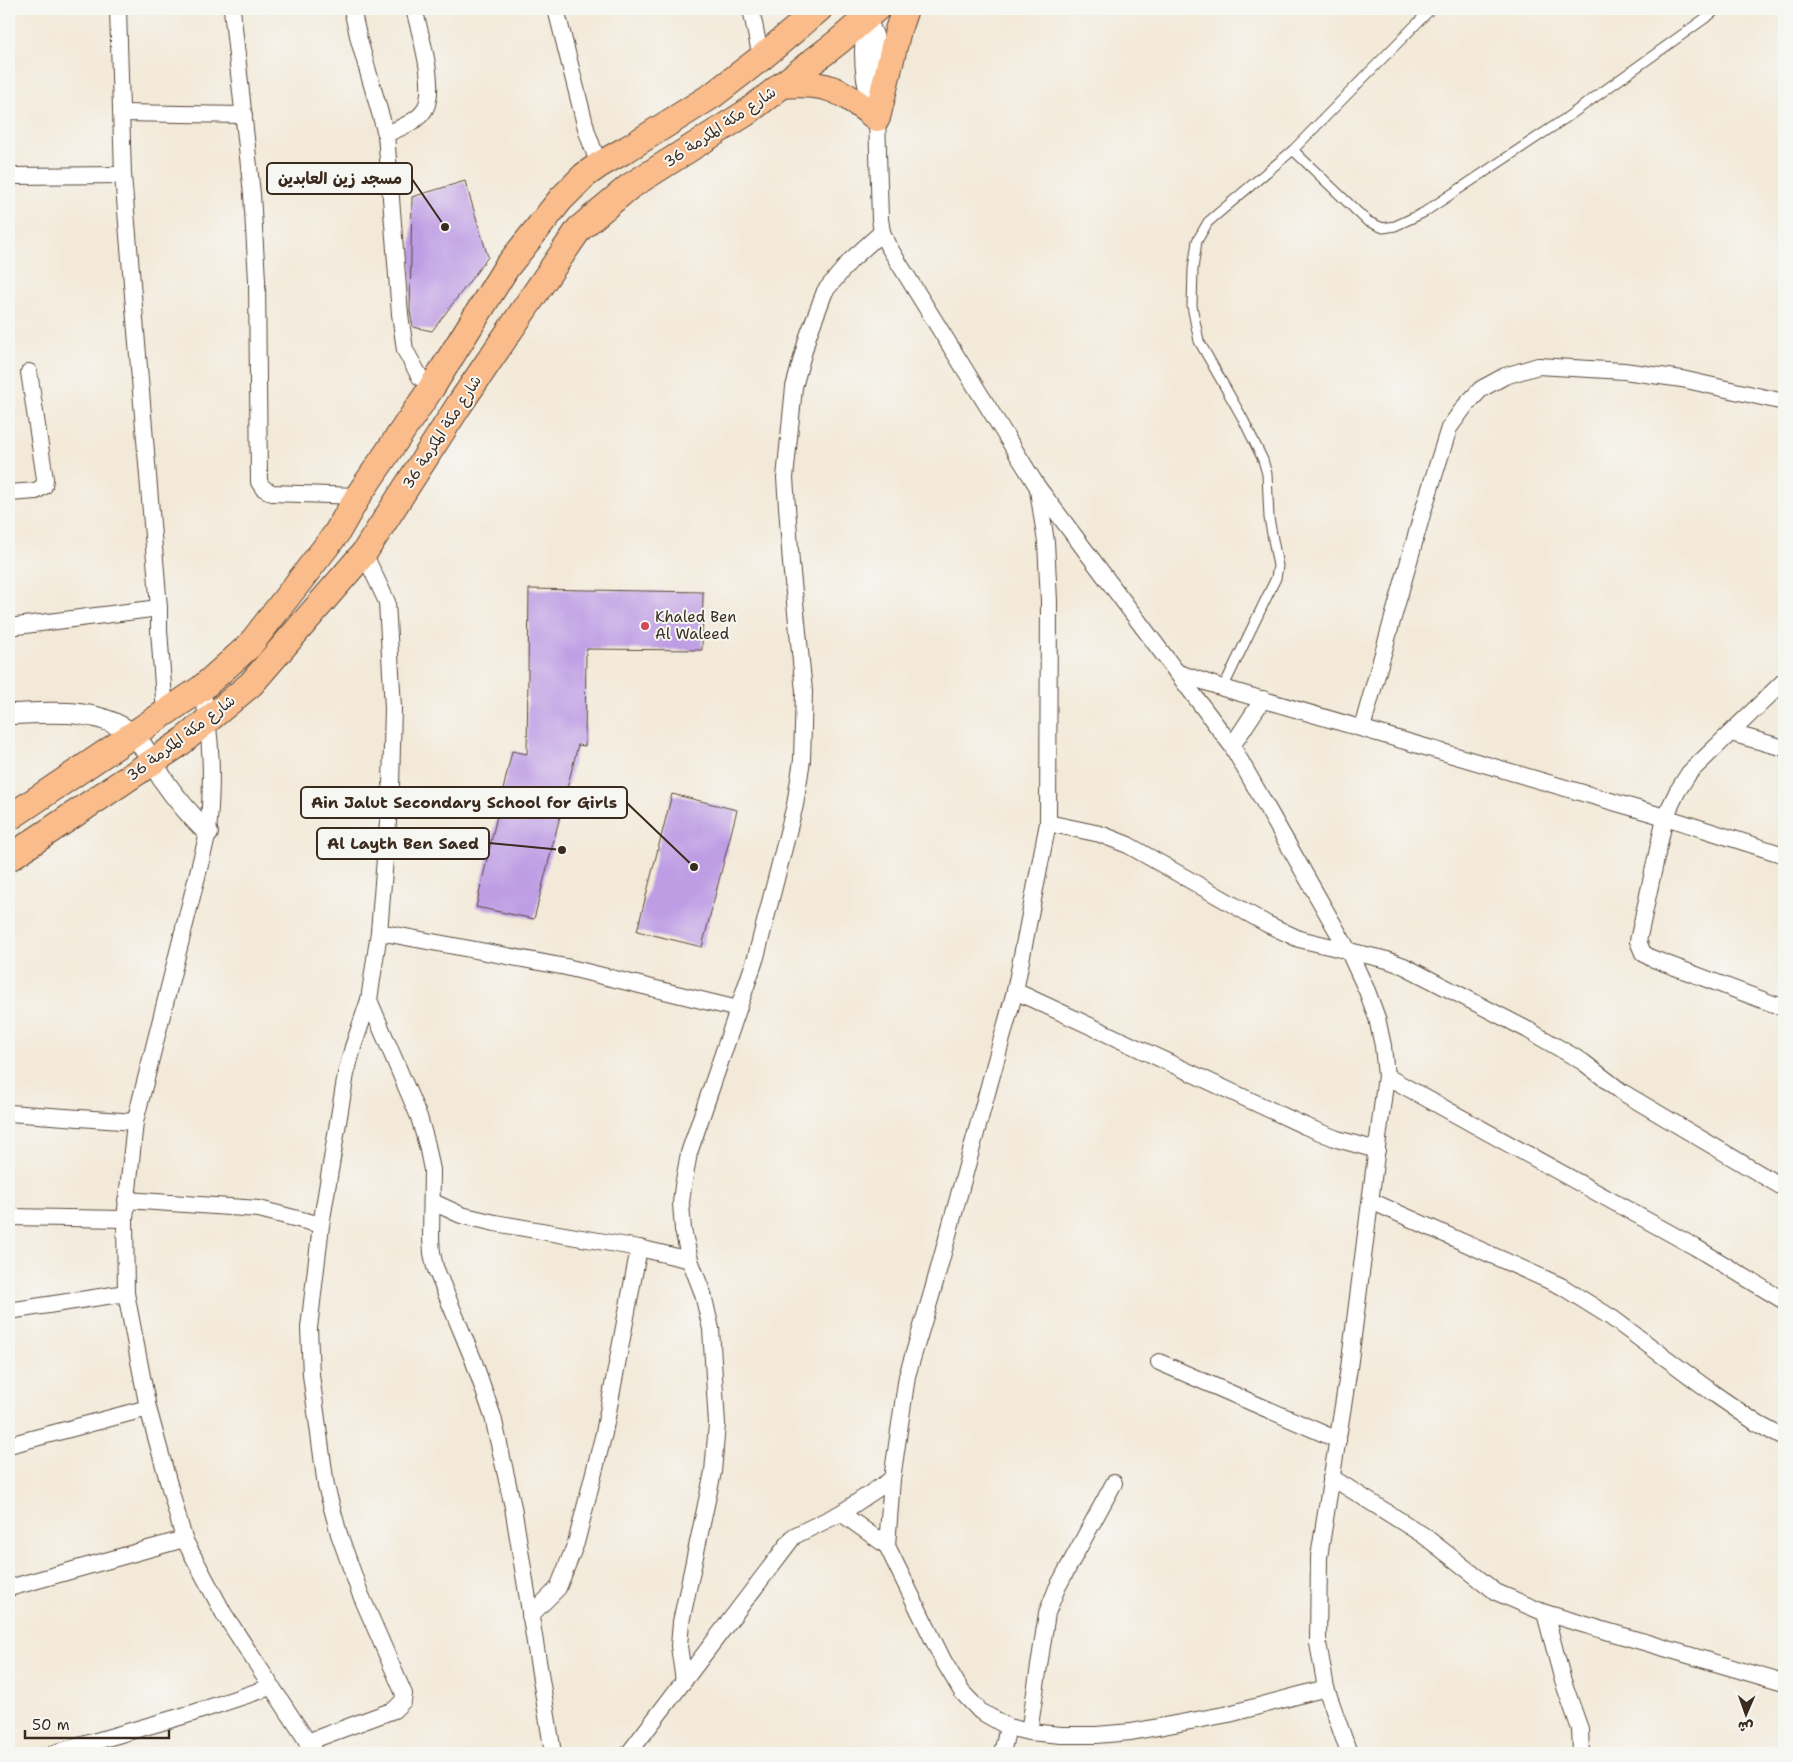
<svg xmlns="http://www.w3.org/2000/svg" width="1793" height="1762" font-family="'Shantell Sans','Playpen Sans Arabic',sans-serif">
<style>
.building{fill:#be9de4}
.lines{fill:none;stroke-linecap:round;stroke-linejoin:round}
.service-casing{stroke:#57473a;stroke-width:11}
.minor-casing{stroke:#57473a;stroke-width:18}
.tertiary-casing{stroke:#57473a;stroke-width:22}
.primary-casing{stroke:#57473a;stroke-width:28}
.service{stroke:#fff;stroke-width:9}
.minor{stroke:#fff;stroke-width:16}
.tertiary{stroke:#fff;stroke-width:20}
.primary{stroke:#f9bc8a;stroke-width:26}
.poi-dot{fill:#d1495b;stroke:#f6f6f2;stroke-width:2}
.labels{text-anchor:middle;stroke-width:4;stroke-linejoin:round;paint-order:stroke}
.street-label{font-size:15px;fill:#3b2a1e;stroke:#f6f6f2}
.poi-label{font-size:15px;fill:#3b2a1e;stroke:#f6f6f2;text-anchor:start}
.leader{fill:none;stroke:#3b2a1e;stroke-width:2}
.callout-dot{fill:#3b2a1e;stroke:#f6f6f2;stroke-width:2}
.callout{fill:#f6f6f2;stroke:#3b2a1e;stroke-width:2}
.callout-label{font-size:16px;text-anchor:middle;font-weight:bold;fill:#3b2a1e}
</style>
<rect width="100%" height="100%" fill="#f6f6f2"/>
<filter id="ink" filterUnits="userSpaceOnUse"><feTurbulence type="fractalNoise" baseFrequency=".02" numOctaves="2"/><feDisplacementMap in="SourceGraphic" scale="10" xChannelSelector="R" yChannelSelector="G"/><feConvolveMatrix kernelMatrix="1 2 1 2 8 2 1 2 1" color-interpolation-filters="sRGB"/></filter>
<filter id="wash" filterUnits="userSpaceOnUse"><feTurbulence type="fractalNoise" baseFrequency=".0096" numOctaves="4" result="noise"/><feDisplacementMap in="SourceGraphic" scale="20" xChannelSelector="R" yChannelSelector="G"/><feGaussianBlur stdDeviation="1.12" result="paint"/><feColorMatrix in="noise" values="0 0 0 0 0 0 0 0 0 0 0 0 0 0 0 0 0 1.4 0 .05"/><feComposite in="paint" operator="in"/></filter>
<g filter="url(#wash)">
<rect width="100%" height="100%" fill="#f3e9d8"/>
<g id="blocks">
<g class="building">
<polygon points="465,181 488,257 432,331 413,327 410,311 412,197"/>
<polygon points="529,589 703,592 702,650 586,649 585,746 578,745 534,919 476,907 512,751 527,754"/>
<polygon points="672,794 737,810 702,947 637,931"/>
</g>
</g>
</g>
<g filter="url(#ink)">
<use href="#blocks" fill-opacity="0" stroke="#57473a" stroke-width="1"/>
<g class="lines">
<g class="service-casing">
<g id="service">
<polyline points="1293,150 1367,221 1383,228 1395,226 1423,213 1566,118 1711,14 1716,9"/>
<polyline points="1223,688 1276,578 1278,566 1269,518 1267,474 1263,460 1243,419 1199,341 1192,306 1193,269 1197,241 1208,222 1293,150 1431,9"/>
</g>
</g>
<g class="minor-casing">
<g id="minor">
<polyline points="118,9 123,175 159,608 159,630 165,713"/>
<polyline points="232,9 252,194 257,280 259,482 263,488 272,493 358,496"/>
<polyline points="352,9 359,40 386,134 400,314 405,350 420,377 432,387"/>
<polyline points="556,9 587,132 599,165"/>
<polyline points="751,9 761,58"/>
<polyline points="867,16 875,35 880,77"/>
<path d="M867 16C860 46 862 86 875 114"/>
<polyline points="878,109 877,118 880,219 882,232 887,244 1037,486 1232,746 1349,952 1367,991 1377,1018 1383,1046 1386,1076 1349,1368 1319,1557 1318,1643 1326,1688 1349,1753"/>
<polyline points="121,113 244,115"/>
<path d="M386 134C398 129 419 121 425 109 437 87 420 33 414 9"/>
<polyline points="9,176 123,175"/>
<polyline points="1038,490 1046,542 1049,601 1048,823 1015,991 932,1293 907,1376 892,1479 887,1546 943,1660 962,1692 980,1711 1008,1727 1029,1732 1061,1735 1096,1735 1131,1732 1229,1714 1326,1688"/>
<polyline points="9,493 36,491 44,486 45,479 29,372"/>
<polyline points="364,553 387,602 393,708 391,785 379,932 369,1000 419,1117 427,1145 432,1170 431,1238 432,1253 435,1267 473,1359 493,1417 513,1507 553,1753"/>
<polyline points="9,627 159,608"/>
<polyline points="1176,672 1223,688 1665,817 1784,855"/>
<polyline points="1784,681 1689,773 1677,792 1665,817 1638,941 1643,953 1651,958 1784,1008"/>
<path d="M202 688C212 740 213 780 208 833L135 1122 125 1219 126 1293 148 1408 184 1539 224 1614 315 1753"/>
<polyline points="1362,728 1423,511 1449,428 1465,406 1481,389 1505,376 1538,366 1624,371 1682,379 1784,402"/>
<polyline points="1731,733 1784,748"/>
<polyline points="1232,746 1263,699"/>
<polyline points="1048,823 1100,834 1128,845 1267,924 1299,939 1387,960 1404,966 1528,1030 1583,1062 1622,1092 1784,1188"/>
<polyline points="379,932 566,967 738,1009"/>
<polyline points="1015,991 1305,1126 1337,1139 1377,1150"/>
<polyline points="1386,1076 1695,1247 1784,1301"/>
<polyline points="9,1113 135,1122"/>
<polyline points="126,1200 259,1209 321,1225"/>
<polyline points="1371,1201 1561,1286 1612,1318 1713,1393 1758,1424 1784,1438"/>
<polyline points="433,1202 461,1215 495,1223 639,1248 690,1260"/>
<polyline points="9,1217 125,1219"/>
<polyline points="9,1311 126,1293"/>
<polyline points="1159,1362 1338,1440"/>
<polyline points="9,1445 148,1408"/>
<polyline points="1331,1477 1423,1535 1496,1592 1545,1613 1784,1683"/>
<polyline points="841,1513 887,1546"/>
<polyline points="9,1588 184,1539"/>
<polyline points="1545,1613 1563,1681 1580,1729 1581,1753"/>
<polyline points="530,1616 558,1588 576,1543 604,1433 639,1248"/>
<polyline points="684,1681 679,1646 681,1622 713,1472 717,1424 711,1329 703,1294 690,1260 683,1230 681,1203 683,1186 689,1153 756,957 795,805 802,760 804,691 791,563 785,478 794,387 808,336 825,291 851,260 882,232"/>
<polyline points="1029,1732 1047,1613 1057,1588 1114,1483"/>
<polyline points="307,1742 394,1710 403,1701 404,1694 360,1593 339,1534 326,1486 311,1375 309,1328 321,1225 346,1074 353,1047 369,1000"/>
<polyline points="55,1753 193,1713 271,1687"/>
<polyline points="629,1753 794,1536 841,1513 892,1479"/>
<polyline points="1002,1753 1008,1727"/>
</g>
</g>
<g class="tertiary-casing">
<path id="tertiary" d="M9 714C50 713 96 707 131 733 142 741 156 769 164 781 177 800 192 817 208 833"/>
</g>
<g class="primary-casing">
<g id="primary">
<path d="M782 85C830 81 841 91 877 118L898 30 905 9"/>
<polyline points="9,818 202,688 249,646 336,534 358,496 432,387 506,268 561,199 585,175 599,165 627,149 713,95 761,58 819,9"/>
<polyline points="9,858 179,744 251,684 364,553 459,405 579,229 629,187 746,113 838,42 876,9"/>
</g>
</g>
<use href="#service" class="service"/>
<use href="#minor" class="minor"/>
<use href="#tertiary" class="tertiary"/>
<use href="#primary" class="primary"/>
</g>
</g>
<circle class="poi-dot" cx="645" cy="626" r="5"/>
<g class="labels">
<g class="street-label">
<text transform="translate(720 127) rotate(-34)" y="5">شارع مكة المكرمة 36</text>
<text transform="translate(442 432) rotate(-57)" y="5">شارع مكة المكرمة 36</text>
<text transform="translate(181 738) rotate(-37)" y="5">شارع مكة المكرمة 36</text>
</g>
<g class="poi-label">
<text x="655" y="622">Khaled Ben<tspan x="655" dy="17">Al Waleed</tspan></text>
</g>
</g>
<path class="leader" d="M445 227L412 179M694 867L627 803M562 850L489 843"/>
<g class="callout-dot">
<circle cx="445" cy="227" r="5"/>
<circle cx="694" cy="867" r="5"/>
<circle cx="562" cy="850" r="5"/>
</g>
<g class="callout">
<rect x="267" y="163" width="145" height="31" rx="5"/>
<rect x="301" y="787" width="326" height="31" rx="5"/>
<rect x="317" y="828" width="172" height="31" rx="5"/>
</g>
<g class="callout-label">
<text x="340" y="184">مسجد زين العابدين</text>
<text x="464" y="808">Ain Jalut Secondary School for Girls</text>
<text x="403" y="849">Al Layth Ben Saed</text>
</g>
<rect width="1793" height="1762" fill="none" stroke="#f6f6f2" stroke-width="30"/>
<g transform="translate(1746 1714) rotate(182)" stroke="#f6f6f2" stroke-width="4" paint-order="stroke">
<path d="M0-4L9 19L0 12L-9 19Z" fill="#3b2a1e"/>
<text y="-8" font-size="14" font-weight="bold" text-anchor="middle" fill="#3b2a1e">ش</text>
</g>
<path d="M25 1730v8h144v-8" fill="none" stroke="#3b2a1e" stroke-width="2.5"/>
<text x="32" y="1730" font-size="15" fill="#3b2a1e" stroke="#f6f6f2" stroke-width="4" paint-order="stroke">50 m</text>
</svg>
